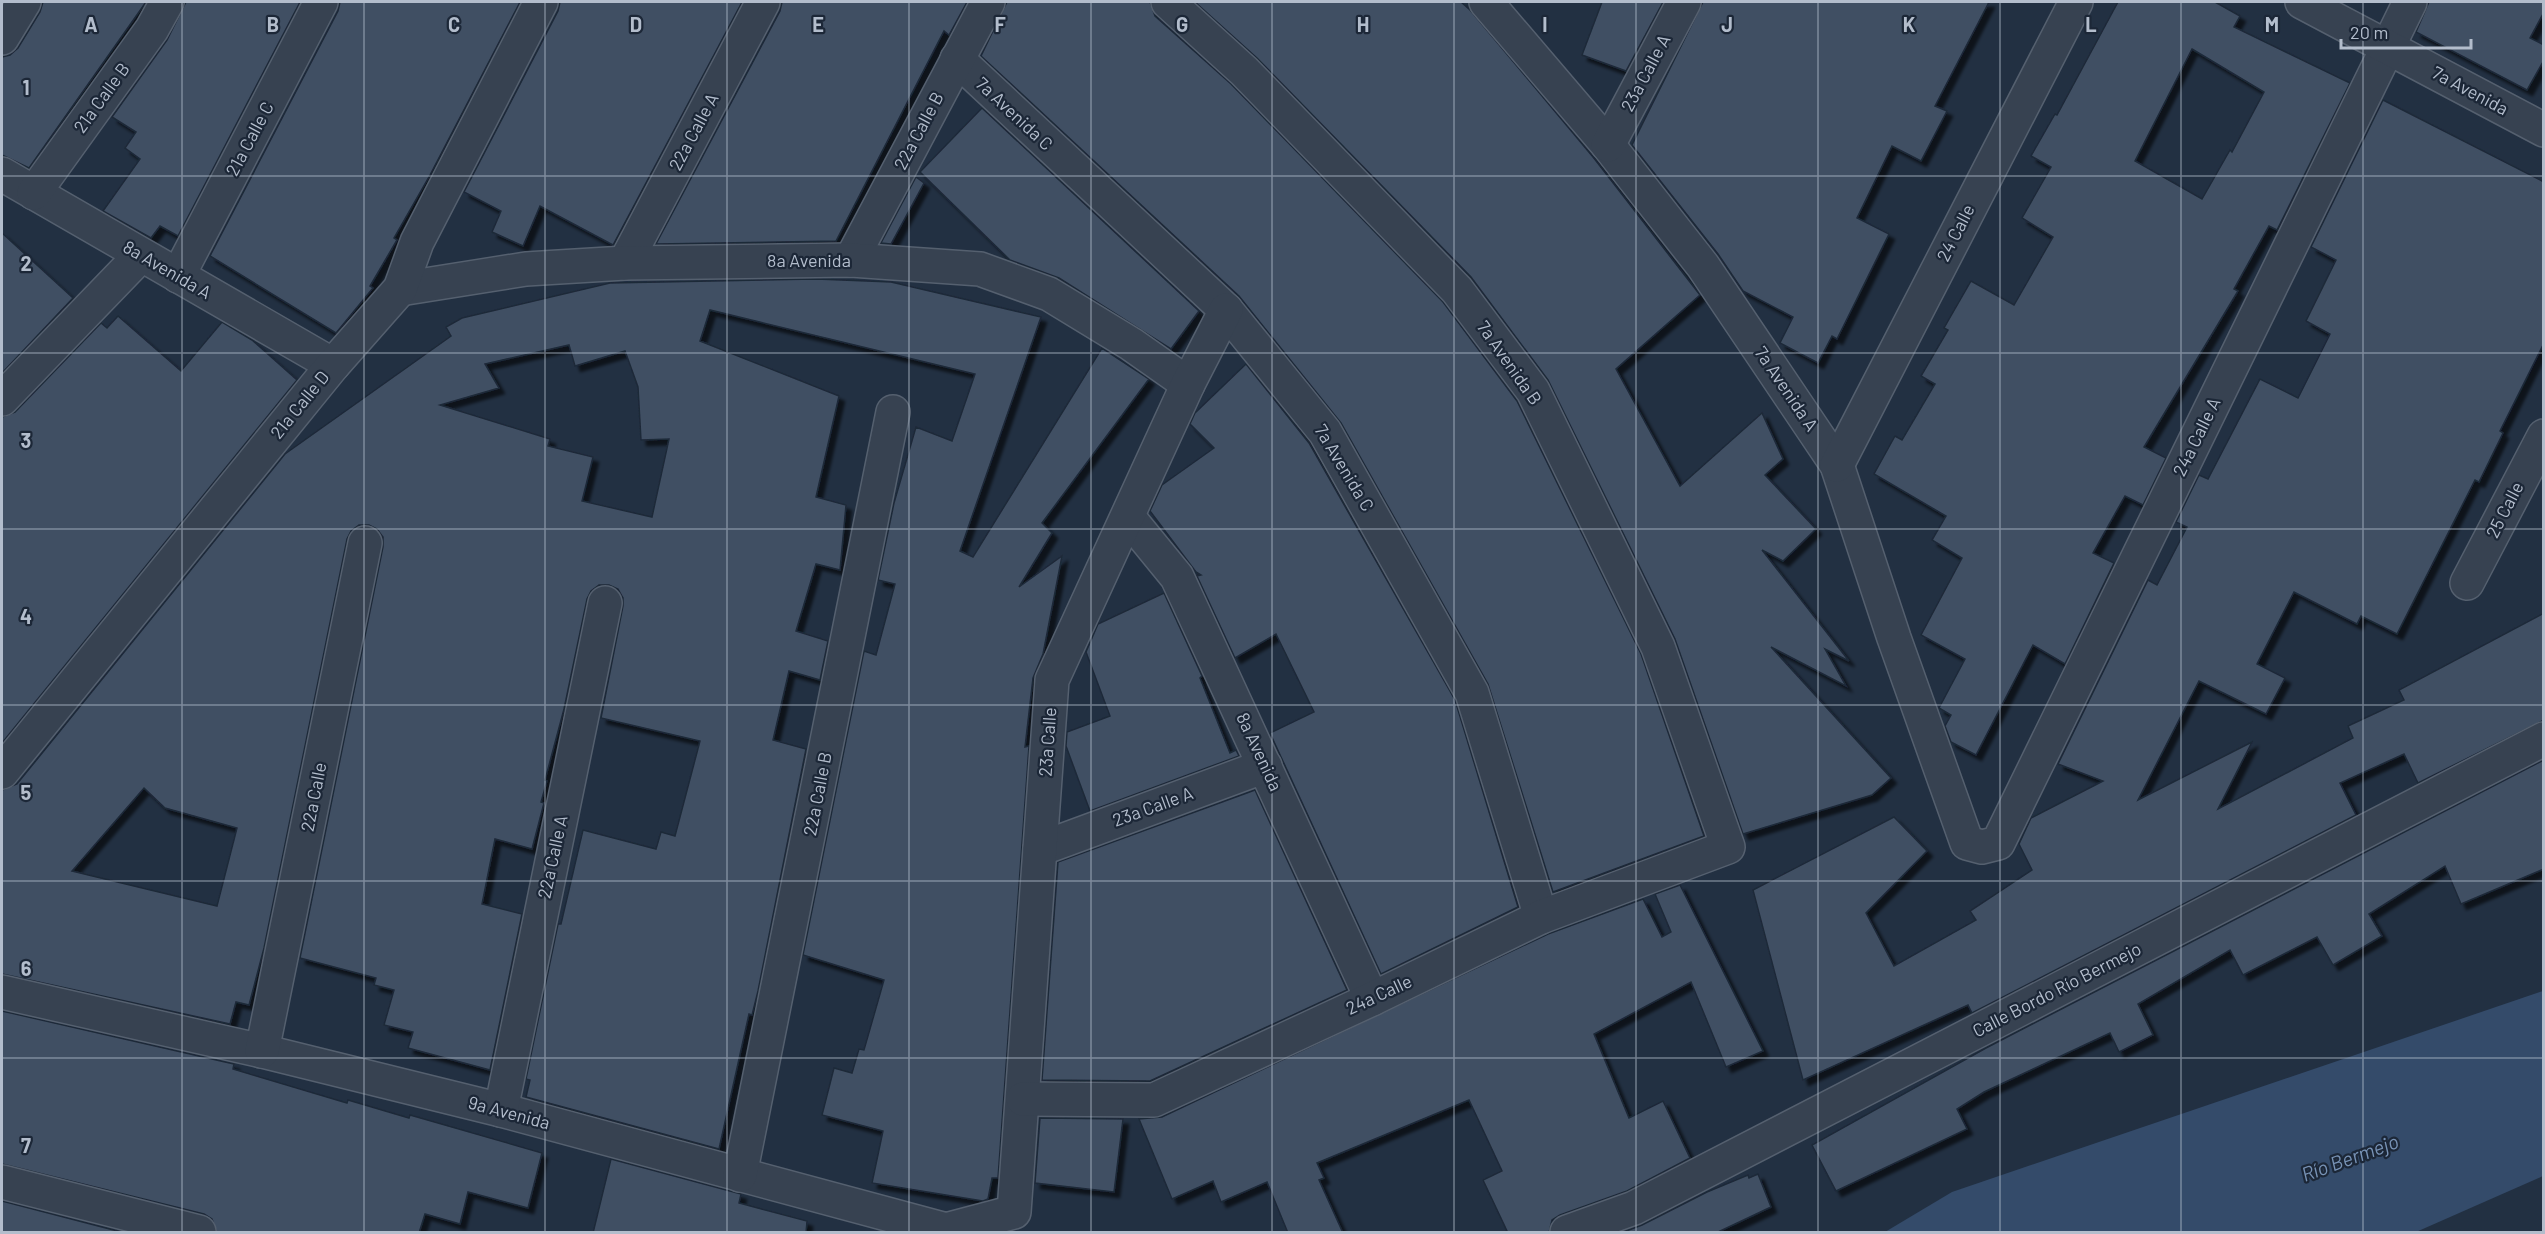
<svg xmlns="http://www.w3.org/2000/svg" width="2545" height="1234" font-family="Barlow,sans-serif">
<style>
.water{fill:#344b6a}
.building{fill:#415064;stroke:#1e2939;stroke-width:1.5;fill-rule:evenodd;filter:url(#shadow)}
.lines{fill:none;stroke-linecap:round;stroke-linejoin:round}
.street-casing{stroke:#55606f;stroke-width:36}
.street{stroke:#374251;stroke-width:33}
.grid{fill:none;stroke:#b3bdcc;stroke-width:1.5;stroke-opacity:0.55}
.labels{text-anchor:middle;stroke-width:4.5;stroke-linejoin:round;paint-order:stroke}
.street-label{font-size:18px;fill:#b3bdcc;stroke:#1c2737}
.water-label{font-size:20px;font-style:italic;fill:#7893b6;stroke:#1c2737}
.grid-label{font-size:20px;text-anchor:middle;font-weight:bold;fill:#b3bdcc;stroke:#1c2737;stroke-width:4.5;stroke-linejoin:round;paint-order:stroke}
</style>
<defs>
<filter id="shadow"><feDropShadow dx="5.5" dy="5.5" stdDeviation="1.5" flood-color="#0009"/></filter>
</defs>
<rect width="100%" height="100%" fill="#223042"/>
<polygon class="water" points="2543,991 2543,1176 2416,1232 1885,1232 1952,1192"/>
<g class="building">
<polygon points="43,2 146,2 29,168 2,155 2,57 10,55 18,48 40,12"/>
<polygon points="186,2 300,2 178,236 160,226 151,238 103,211 140,159 125,148 136,132 112,117 167,40"/>
<polygon points="340,2 520,2 430,175 394,238 397,240 370,286 373,288 336,333 210,256 338,11"/>
<polygon points="560,2 742,2 613,245 540,206 523,246 492,232 501,211 464,192 558,11"/>
<polygon points="782,2 967,2 949,35 944,31 836,241 656,244 780,11"/>
<polygon points="1007,2 1150,2 1155,16 1231,84 1443,302 1517,401 1641,654 1704,836 1553,892 1488,684 1341,423 1239,296 981,56"/>
<polygon points="1195,2 1461,2 1470,10 1593,157 1700,295 1616,369 1680,486 1762,413 1783,459 1765,475 1816,529 1783,561 1762,550 1849,661 1825,649 1846,686 1771,647 1891,778 1872,795 1743,834 1675,639 1548,380 1471,277 1257,58"/>
<polygon points="1602,2 1663,2 1626,71 1582,55"/>
<polygon points="1703,2 1989,2 1935,106 1947,111 1921,161 1892,146 1857,218 1889,234 1837,339 1832,336 1818,363 1780,343 1793,317 1743,291 1718,254 1632,145"/>
<path d="M2118 2H2215L2240 16 2234 27 2350 83 2277 230 2269 226 2234 289 2238 291 2144 447 2166 458 2143 505 2125 496 2093 553 2114 563 2065 664 2033 645 1976 755 1951 742 1945 726 1951 715 1939 708 1965 659 1921 635 1962 558 1932 540 1946 516 1874 474 1895 436 1902 440 1935 384 1921 376 1948 330 1944 328 1971 281 2014 305 2053 237 2022 218 2051 167 2031 156 2055 114 2057 115ZM2192 49 2264 92 2232 152 2230 150 2202 199 2135 161Z"/>
<polygon points="2429,2 2544,2 2544,12 2530,38 2544,45 2544,60 2527,90 2416,32"/>
<polygon points="2383,100 2544,182 2544,343 2500,431 2503,433 2479,482 2475,480 2397,634 2361,616 2357,624 2294,592 2257,664 2285,678 2266,714 2199,681 2138,800 2252,742 2218,809 2353,738 2348,726 2404,700 2399,690 2544,613 2544,720 2418,783 2404,754 2340,783 2356,815 1972,1013 1968,1005 1803,1080 1753,890 1894,817 1927,851 1866,913 1894,966 1976,920 1970,911 2032,870 2019,844 2031,818 2103,781 2058,764 2148,580 2157,585 2187,527 2176,522 2199,475 2208,479 2260,379 2298,398 2330,334 2306,321 2336,260 2311,247"/>
<polygon points="982,108 1199,311 1171,349 1059,278 1010,260 920,172"/>
<polygon points="916,177 924,183 891,244 881,243"/>
<polygon points="2,233 73,298 2,373"/>
<path d="M816 279 891 282 1041 317 960 551 973 557 1102 348 1149 379 1042 523 1052 533 1019 587 1062 556 1043 654 1033 678 1025 747 1029 746 998 1178H992L988 1199 983 1201 872 1183 883 1131 822 1115 834 1068 852 1073 859 1049 864 1050 884 980 803 955 864 651 876 655 895 584 878 580 894 503 916 427 952 441 975 374 710 310 700 341 839 396 816 497 846 505 840 570 816 564 796 631 828 641 820 680 789 671 773 740 806 749 758 991 752 1015 749 1014 719 1149 526 1097 530 1080 526 1079 558 924H561L583 830 656 849 661 832 675 836 700 741 601 718 623 606V598L618 589 609 585H599L591 591 587 599 564 709 545 780 547 781 541 802 544 803 532 849 495 839 482 904 522 914 490 1070 408 1048 413 1032 384 1025 394 990 374 985 376 978 300 958 383 547V537L377 529 369 525H359L351 531 347 539 264 948 249 1005 236 1002 230 1024 2 974V790L17 784 285 454 451 336 446 327 462 318 610 283ZM569 345 575 366 625 351 638 387 641 440 669 439 652 517 582 501 593 457 548 446 550 439 440 405 499 388 485 364ZM144 788 165 808 237 828 217 906 72 871Z"/>
<polygon points="118,316 181,371 222,322 252,340 297,380 2,743 2,417 15,412 101,323 107,328"/>
<polygon points="1246,364 1309,443 1455,700 1518,907 1381,974 1270,733 1314,712 1276,634 1235,658 1197,576 1201,575 1196,572 1150,511 1162,485 1214,448 1190,424 1195,413"/>
<polygon points="1164,593 1202,676 1200,678 1230,753 1236,750 1239,756 1090,811 1066,746 1067,732 1110,716 1086,652 1098,624"/>
<polygon points="2544,760 2544,869 2461,904 2445,866 2369,914 2382,936 2333,965 2317,937 2243,975 2230,950 2138,1004 2153,1035 2119,1052 2110,1033 1984,1092 1957,1109 1967,1129 1836,1191 1812,1145 1986,1048"/>
<polygon points="1255,790 1347,990 1150,1081 1042,1080 1058,862"/>
<polygon points="1680,885 1763,1051 1726,1067 1691,982 1594,1034 1629,1118 1663,1101 1690,1158 1627,1191 1560,1215 1552,1220 1549,1233 1508,1233 1483,1180 1502,1171 1469,1100 1317,1163 1324,1178 1319,1180 1343,1233 1288,1233 1267,1182 1221,1202 1213,1181 1172,1199 1139,1119 1162,1117 1548,934 1643,899 1662,937 1671,932 1655,894"/>
<polygon points="2,1011 225,1062 234,1064 233,1069 347,1103 348,1100 409,1118 410,1115 542,1153 528,1208 468,1192 460,1224 425,1214 419,1233 217,1233 212,1219 204,1214 2,1164"/>
<polygon points="1040,1118 1123,1119 1114,1192 1035,1183"/>
<polygon points="611,1159 741,1194 739,1203 807,1221 806,1233 593,1233"/>
<polygon points="1758,1174 1771,1207 1716,1233 1621,1233 1642,1225 1707,1192 1748,1175 1749,1178"/>
<polygon points="2,1201 125,1233 2,1233"/>
</g>
<g class="lines">
<g class="street-casing">
<g id="street">
<polyline points="1486,2 1608,145 1703,266 1837,465 1894,638 1967,843 1982,847 1998,843 2410,2"/>
<polyline points="2302,2 2544,130"/>
<polyline points="2,38 24,2"/>
<polyline points="957,59 1226,310 1325,432 1472,693 1541,917"/>
<polyline points="1608,145 1684,2"/>
<polyline points="2,174 333,365"/>
<polyline points="34,193 152,29 167,2"/>
<polyline points="851,260 988,2"/>
<polyline points="625,263 763,2"/>
<polyline points="178,276 321,2"/>
<polyline points="400,289 526,269 625,263 851,260 980,269 1049,294 1131,344 1188,384"/>
<polyline points="2,399 141,255"/>
<polyline points="1837,465 2076,2"/>
<polyline points="1128,517 1177,577 1372,999"/>
<polyline points="2467,583 2544,436"/>
<polyline points="2,772 333,365 400,289 417,242 541,2"/>
<polyline points="1040,849 1265,766"/>
<polyline points="2,992 262,1051 501,1110 946,1230 1014,1212 1052,680 1188,384 1226,310"/>
<polyline points="262,1051 365,543"/>
<polyline points="1023,1099 1154,1100 1372,999 1541,917 1728,847 1658,647 1533,391 1457,290 1244,71 1168,2"/>
<polyline points="501,1110 605,603"/>
<polyline points="740,1175 893,412"/>
<polyline points="2,1182 199,1232"/>
<polyline points="1567,1232 1634,1208 2544,739"/>
</g>
</g>
<use href="#street" class="street"/>
</g>
<path class="grid" d="M182 2V1232M364 2V1232M545 2V1232M727 2V1232M909 2V1232M1091 2V1232M1272 2V1232M1454 2V1232M1636 2V1232M1818 2V1232M2000 2V1232M2181 2V1232M2363 2V1232M2 176H2544M2 353H2544M2 529H2544M2 705H2544M2 881H2544M2 1058H2544"/>
<g class="labels">
<g class="street-label">
<text transform="translate(1646 73) rotate(-62)" y="6">23a Calle A</text>
<text transform="translate(2470 91) rotate(28)" y="6">7a Avenida</text>
<text transform="translate(102 98) rotate(-54)" y="6">21a Calle B</text>
<text transform="translate(1014 114) rotate(43)" y="6">7a Avenida C</text>
<text transform="translate(919 131) rotate(-62)" y="6">22a Calle B</text>
<text transform="translate(694 132) rotate(-62)" y="6">22a Calle A</text>
<text transform="translate(250 139) rotate(-62)" y="6">21a Calle C</text>
<text transform="translate(1956 233) rotate(-63)" y="6">24 Calle</text>
<text x="809" y="267">8a Avenida</text>
<text transform="translate(167 270) rotate(30)" y="6">8a Avenida A</text>
<text transform="translate(1509 363) rotate(55)" y="6">7a Avenida B</text>
<text transform="translate(1786 389) rotate(56)" y="6">7a Avenida A</text>
<text transform="translate(300 405) rotate(-51)" y="6">21a Calle D</text>
<text transform="translate(2197 437) rotate(-64)" y="6">24a Calle A</text>
<text transform="translate(1344 468) rotate(59)" y="6">7a Avenida C</text>
<text transform="translate(2505 510) rotate(-63)" y="6">25 Calle</text>
<text transform="translate(1048 742) rotate(-86)" y="6">23a Calle</text>
<text transform="translate(1259 752) rotate(65)" y="6">8a Avenida</text>
<text transform="translate(818 794) rotate(-79)" y="6">22a Calle B</text>
<text transform="translate(314 797) rotate(-79)" y="6">22a Calle</text>
<text transform="translate(1153 807) rotate(-20)" y="6">23a Calle A</text>
<text transform="translate(553 857) rotate(-78)" y="6">22a Calle A</text>
<text transform="translate(2057 990) rotate(-27)" y="6">Calle Bordo Río Bermejo</text>
<text transform="translate(1379 995) rotate(-25)" y="6">24a Calle</text>
<text transform="translate(509 1113) rotate(15)" y="6">9a Avenida</text>
</g>
<g class="water-label">
<text transform="translate(2350 1158) rotate(-20)" y="7">Río Bermejo</text>
</g>
</g>
<g class="grid-label">
<text x="91" y="32">A</text>
<text x="273" y="32">B</text>
<text x="454" y="32">C</text>
<text x="636" y="32">D</text>
<text x="818" y="32">E</text>
<text x="1000" y="32">F</text>
<text x="1182" y="32">G</text>
<text x="1363" y="32">H</text>
<text x="1545" y="32">I</text>
<text x="1727" y="32">J</text>
<text x="1909" y="32">K</text>
<text x="2091" y="32">L</text>
<text x="2272" y="32">M</text>
<text x="26" y="95">1</text>
<text x="26" y="271">2</text>
<text x="26" y="448">3</text>
<text x="26" y="624">4</text>
<text x="26" y="800">5</text>
<text x="26" y="976">6</text>
<text x="26" y="1153">7</text>
</g>
<rect width="2545" height="1234" fill="none" stroke="#b3bdcc" stroke-width="6"/>
<path d="M2341 39v9h130v-9" fill="none" stroke="#b3bdcc" stroke-width="3"/>
<text x="2350" y="39" font-size="18" fill="#b3bdcc" stroke="#1c2737" stroke-width="4.5" paint-order="stroke">20 m</text>
</svg>
